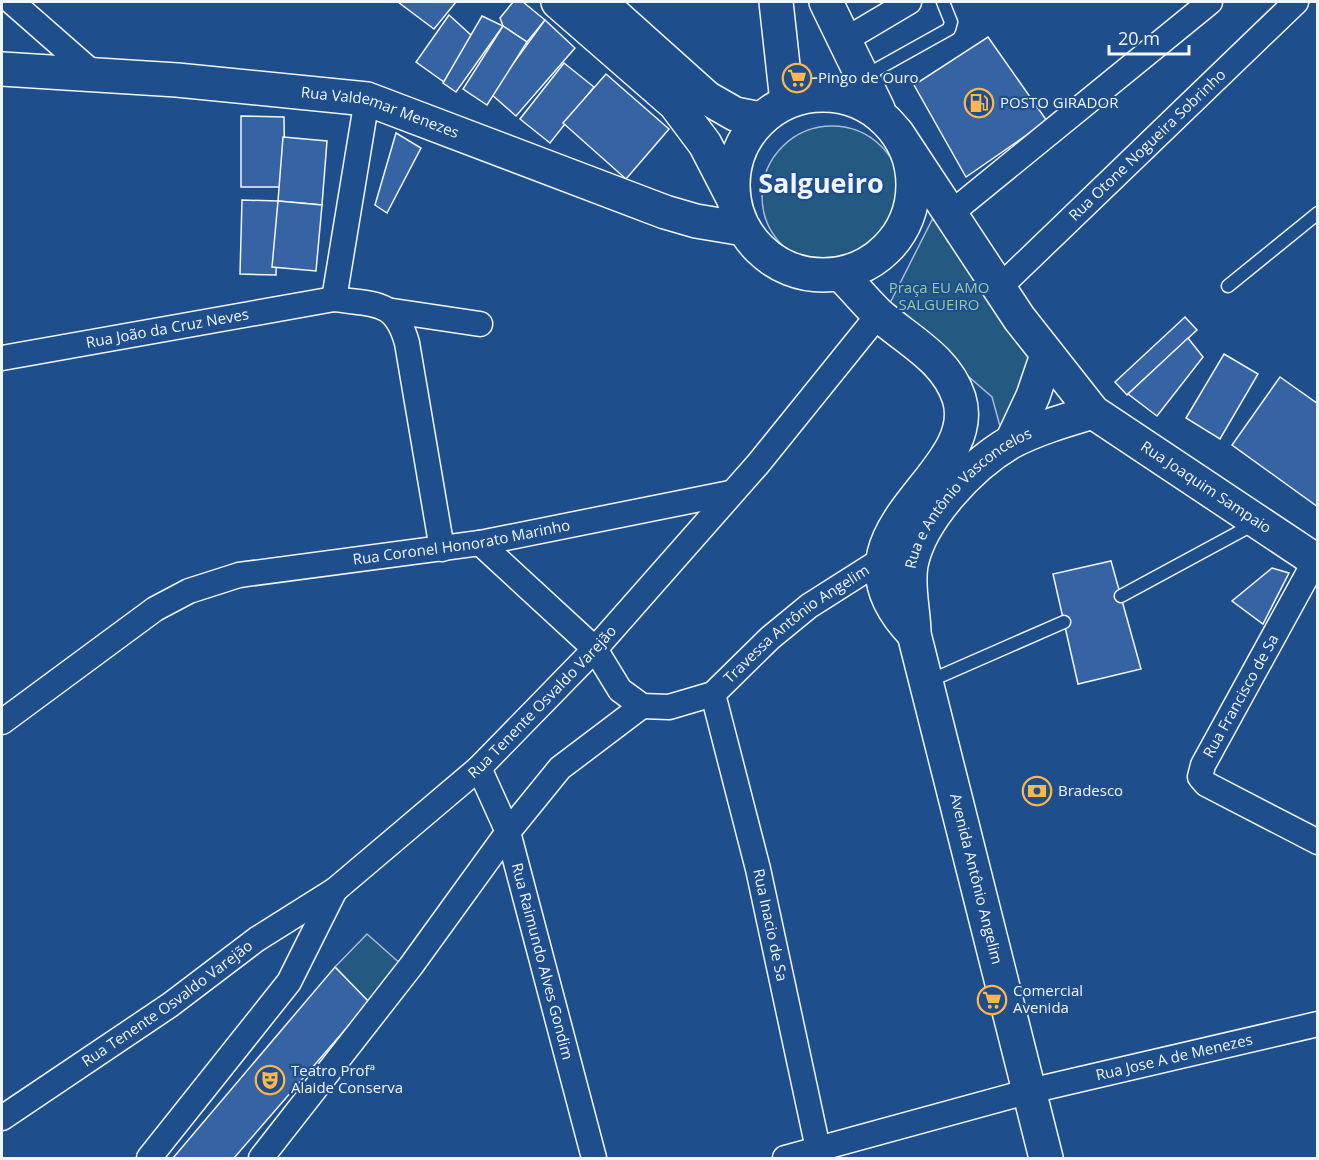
<svg xmlns="http://www.w3.org/2000/svg" width="1319" height="1160" font-family="'Open Sans',sans-serif">
<style>
.green{fill:#245a82;stroke:#a8bbd7;stroke-width:1.5}
.building{fill:#3563a3;stroke:#f2f6ff;stroke-width:1.5}
.lines{fill:none;stroke-linecap:round;stroke-linejoin:round}
.service-casing{stroke:#f2f6ff;stroke-width:15}
.minor-casing{stroke:#f2f6ff;stroke-width:27}
.secondary-casing{stroke:#f2f6ff;stroke-width:36}
.service{stroke:#1f4e8c;stroke-width:12}
.minor{stroke:#1f4e8c;stroke-width:24}
.secondary{stroke:#1f4e8c;stroke-width:33}
.labels{text-anchor:middle;stroke-width:4.5;stroke-linejoin:round;paint-order:stroke}
.poi-label{font-size:15px;fill:#f2f6ff;stroke:#1f4e8c;text-anchor:start}
.street-label{font-size:15px;fill:#f2f6ff;stroke:#1f4e8c}
.park-label{font-size:15px;fill:#97c8a6;stroke:#1f4e8c}
.town-label{font-size:27px;font-weight:bold;fill:#f2f6ff;stroke:#1f4e8c}
</style>
<rect width="100%" height="100%" fill="#1f4e8c"/>
<g class="green">
<circle cx="832" cy="196" r="70"/>
<polygon points="935,214 1032,362 995,458 1000,426 992,397 888,307"/>
<polygon points="367,934 402,965 369,1002 335,967"/>
</g>
<g class="building">
<polygon points="398,2 456,2 434,29"/>
<polygon points="513,2 523,2 545,20 527,42 503,26 500,18"/>
<polygon points="449,15 472,36 444,82 416,62"/>
<polygon points="482,16 503,26 456,92 443,83"/>
<polygon points="545,20 575,48 516,116 491,94"/>
<polygon points="503,26 527,42 487,105 463,89"/>
<polygon points="988,37 1047,121 966,177 914,85"/>
<polygon points="564,63 594,87 550,143 520,119"/>
<polygon points="606,74 669,129 626,179 563,123"/>
<polygon points="241,116 284,117 285,187 241,187"/>
<polygon points="396,133 421,148 387,213 375,205"/>
<polygon points="283,137 327,141 322,205 278,201"/>
<polygon points="242,200 278,201 276,275 240,274"/>
<polygon points="278,201 322,205 316,271 272,267"/>
<polygon points="1185,317 1197,330 1127,395 1115,382"/>
<polygon points="1188,338 1203,357 1157,416 1128,394"/>
<polygon points="1224,354 1258,374 1220,439 1186,418"/>
<polygon points="1280,377 1318,404 1318,507 1232,445"/>
<polygon points="1111,561 1141,669 1078,684 1053,574"/>
<polygon points="1272,568 1289,573 1263,624 1232,601"/>
<polygon points="335,967 369,1002 234,1158 173,1158"/>
</g>
<g class="lines">
<g class="service-casing">
<g id="service">
<polyline points="863,77 949,29 951,22 943,2"/>
<polyline points="1228,286 1318,213"/>
<polyline points="1121,596 1254,524"/>
<polyline points="927,682 1064,622"/>
</g>
</g>
<g class="minor-casing">
<g id="minor">
<polyline points="12,2 94,74"/>
<polyline points="845,40 909,2"/>
<polyline points="950,214 1210,2"/>
<path id="s1" d="M999 288 1296 2"/>
<polyline points="334,299 367,99"/>
<polyline points="393,311 480,324"/>
<path id="s2" d="M2 358 334 299C374 305 395 299 407 343L442 549"/>
<path id="s3" d="M480 543 595 649 620 690 642 706 669 707 713 694 770 638 809 606 883 559"/>
<polyline points="1315,561 1203,765 1200,777 1206,784 1318,842"/>
<path id="s4" d="M713 694 758 869 820 1158"/>
<path id="s5" d="M2 722 155 609 189 591 239 575 480 543 730 493"/>
<path id="s6" d="M479 768 508 832 594 1158"/>
<path id="s7" d="M2 1118 170 1005 257 939 335 890 479 768 595 649 758 464 879 314"/>
<polyline points="149,1158 289,982 335,890"/>
<polyline points="261,1158 411,966 508,832 560,768 642,706"/>
<path id="s8" d="M785 1158 1030 1091 1318 1024"/>
</g>
</g>
<g class="secondary-casing">
<g id="secondary">
<polyline points="558,2 675,104 705,144 734,200"/>
<polyline points="600,2 707,98 735,114 761,119"/>
<polyline points="776,2 787,102"/>
<polyline points="826,2 878,109"/>
<path id="s9" d="M2 69 177 80 367 99 665 212 696 221 744 229"/>
<circle cx="823" cy="185" r="90"/>
<path id="s10" d="M897 133 1019 318 1093 412 1318 562"/>
<path d="M841 274C853 287 865 301 878 314 907 340 946 358 959 398 984 478 814 531 914 634"/>
<polyline points="1012,441 1033,396 1047,355"/>
<path id="s11" d="M1046 1158 914 634C914 611 907 588 911 565 920 519 971 465 1011 442 1035 429 1066 420 1093 412"/>
</g>
</g>
<use href="#service" class="service"/>
<use href="#minor" class="minor"/>
<use href="#secondary" class="secondary"/>
</g>
<defs>
<g id="supermarket-ring" transform="scale(1.5)"><circle r="9.5" fill="#1f4e8c" stroke="#ffb74d" stroke-width="1.5"/><path d="M-6-5.5h2.5l.6 2H6L4.5 2H-2.5L-4.4-4H-6ZM-1.5 3.2a1.3 1.3 0 1 0 .1 0ZM3 3.2a1.3 1.3 0 1 0 .1 0Z" fill="#ffb74d"/></g>
<g id="fuel-ring" transform="scale(1.5)"><circle r="9.5" fill="#1f4e8c" stroke="#ffb74d" stroke-width="1.5"/><path d="M-5.5-6h7V0h2V4h1.3V-2.5L3-4.5l.8-.8L6-3V5H2.5V1h-1V6h-7ZM-4.2-4.7v3.2H.2V-4.7Z" fill="#ffb74d"/></g>
<g id="bank-ring" transform="scale(1.5)"><circle r="9.5" fill="#1f4e8c" stroke="#ffb74d" stroke-width="1.5"/><path d="M-6-4H6V4H-6ZM0-2.3a2.3 2.3 0 1 0 0 4.6a2.3 2.3 0 1 0 0-4.6Z" fill="#ffb74d"/></g>
<g id="theatre-ring" transform="scale(1.5)"><circle r="9.5" fill="#1f4e8c" stroke="#ffb74d" stroke-width="1.5"/><path d="M-5-5.5Q0-4 5-5.5V0Q5 5 0 6Q-5 5-5 0ZM-3.3-2.5H-1v1.5H-3.3ZM1-2.5H3.3v1.5H1ZM-2.8 1Q0 5.5 2.8 1Z" fill="#ffb74d"/></g>
</defs>
<g fill-rule="evenodd">
<use href="#supermarket-ring" x="797" y="78"/>
<use href="#fuel-ring" x="979" y="103"/>
<use href="#bank-ring" x="1037" y="791"/>
<use href="#supermarket-ring" x="992" y="1000"/>
<use href="#theatre-ring" x="270" y="1080"/>
</g>
<g class="labels">
<g class="poi-label">
<text x="818" y="83">Pingo de Ouro</text>
<text x="1000" y="108">POSTO GIRADOR</text>
<text x="1058" y="796">Bradesco</text>
<text x="1013" y="996">Comercial<tspan x="1013" dy="17">Avenida</tspan></text>
<text x="291" y="1076">Teatro Profª<tspan x="291" dy="17">Alaide Conserva</tspan></text>
</g>
<g class="street-label">
<text dy="5" stroke="none"><textPath href="#s9" startOffset="382">Rua Valdemar Menezes</textPath></text>
<text dy="5" stroke="none"><textPath href="#s1" startOffset="206">Rua Otone Nogueira Sobrinho</textPath></text>
<text dy="5" stroke="none"><textPath href="#s2" startOffset="168">Rua João da Cruz Neves</textPath></text>
<text dy="5" stroke="none"><textPath href="#s10" startOffset="477">Rua Joaquim Sampaio</textPath></text>
<text dy="5" stroke="none"><textPath href="#s11" startOffset="700">Rua e Antônio Vasconcelos</textPath></text>
<text dy="5" stroke="none"><textPath href="#s5" startOffset="506">Rua Coronel Honorato Marinho</textPath></text>
<text dy="5" stroke="none"><textPath href="#s3" startOffset="414">Travessa Antônio Angelim</textPath></text>
<text transform="translate(1241 696) rotate(-61)" y="5">Rua Francisco de Sa</text>
<text dy="5" stroke="none"><textPath href="#s7" startOffset="684">Rua Tenente Osvaldo Varejão</textPath></text>
<text transform="translate(976 879) rotate(76)" y="5">Avenida Antônio Angelim</text>
<text dy="5" stroke="none"><textPath href="#s4" startOffset="238">Rua Inacio de Sa</textPath></text>
<text dy="5" stroke="none"><textPath href="#s6" startOffset="204">Rua Raimundo Alves Gondim</textPath></text>
<text dy="5" stroke="none"><textPath href="#s7" startOffset="201">Rua Tenente Osvaldo Varejão</textPath></text>
<text dy="5" stroke="none"><textPath href="#s8" startOffset="402">Rua Jose A de Menezes</textPath></text>
</g>
<g class="park-label">
<text x="939" y="293">Praça EU AMO<tspan x="939" dy="17">SALGUEIRO</tspan></text>
</g>
<g class="town-label">
<text x="821" y="193">Salgueiro</text>
</g>
</g>
<rect width="1319" height="1160" fill="none" stroke="#f2f6ff" stroke-width="6"/>
<path d="M1109 45v9h80v-9" fill="none" stroke="#f2f6ff" stroke-width="3"/>
<text x="1118" y="45" font-size="18" fill="#f2f6ff" stroke="#1f4e8c" stroke-width="4.5" paint-order="stroke">20 m</text>
</svg>
